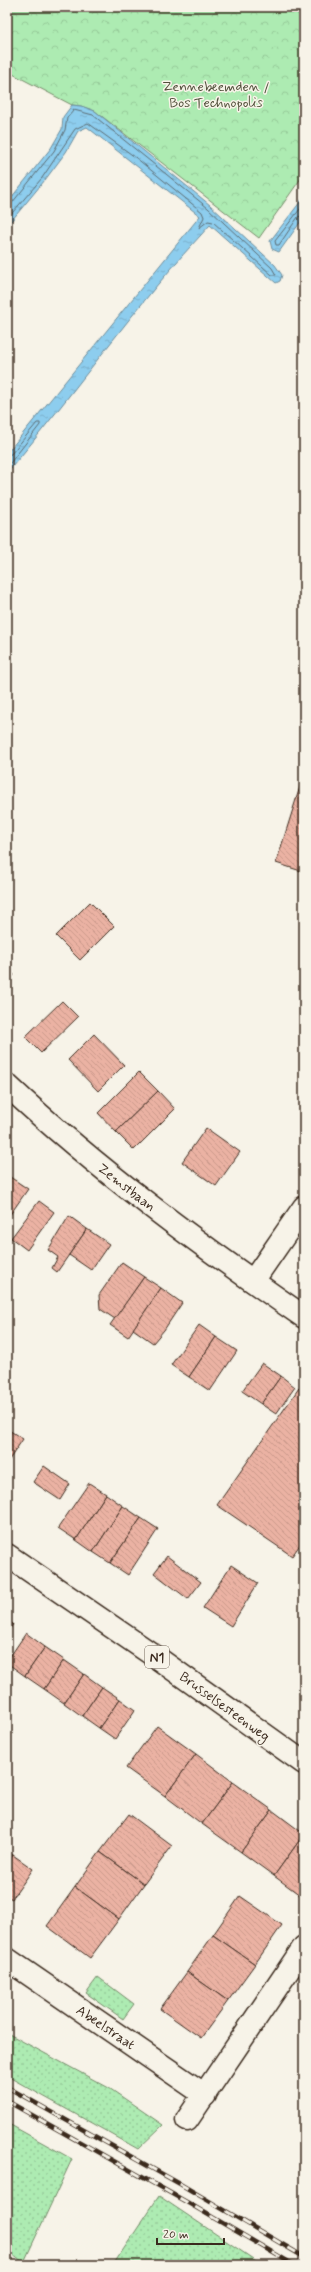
<svg xmlns="http://www.w3.org/2000/svg" width="311" height="2272" font-family="Mynerve,sans-serif">
<style>
.grass{fill:url(#grass-dots);stroke:#748a68}
.forest{fill:url(#forest-crowns);stroke:#748a68}
.water{fill:url(#water-ripples);stroke:#6c8c9b}
.lines{fill:none;stroke-linecap:round;stroke-linejoin:round}
.shore{stroke:#5c6b71;stroke-width:1}
.building{fill:url(#building-back-hatch);stroke:#3b2a1e}
.street-casing{stroke:#3b2a1e;stroke-width:25}
.secondary-casing{stroke:#3b2a1e;stroke-width:25}
.primary-casing{stroke:#3b2a1e;stroke-width:25}
.street{stroke:#f7f3e8;stroke-width:22}
.secondary{stroke:#f7f3e8;stroke-width:22}
.primary{stroke:#f7f3e8;stroke-width:22}
.rail-casing{stroke:#3b2a1e;stroke-width:4.5}
.rail{stroke:#f7f3e8;stroke-width:3;stroke-dasharray:9;stroke-linecap:butt}
.labels{text-anchor:middle;stroke-width:3;stroke-linejoin:round;paint-order:stroke}
.shield{fill:#f7f3e8;stroke:#73665b;stroke-width:1}
.shield-label{font-size:13px;font-weight:bold;fill:#3b2a1e}
.park-label{font-size:14px;fill:#52513c;stroke:#f7f3e8}
.street-label{font-size:14px;fill:#3b2a1e;stroke:#f7f3e8}
</style>
<defs>
<pattern id="grass-dots" width="8" height="8" patternUnits="userSpaceOnUse"><rect width="8" height="8" fill="#adebb2"/><path d="M2 2h.1M6 6h.1" fill="none" stroke="#96ca99" stroke-width="1.8" stroke-linecap="round"/></pattern>
<pattern id="forest-crowns" width="20" height="18" patternUnits="userSpaceOnUse"><rect width="20" height="18" fill="#adebb2"/><path d="M2 6a3 3 0 1 1 6 0M12 15a3 3 0 1 1 6 0" fill="none" stroke="#96ca99"/></pattern>
<pattern id="water-ripples" width="26" height="14" patternUnits="userSpaceOnUse"><rect width="26" height="14" fill="#8dcdee"/><path d="M2 4q2-2 4 0t4 0M15 11q2-2 4 0t4 0" fill="none" stroke="#7bb0cc"/></pattern>
<pattern id="building-back-hatch" width="6" height="6" patternUnits="userSpaceOnUse"><rect width="6" height="6" fill="#ebb2a3"/><path d="M-1 5l2 2M0 0l6 6M5-1l2 2" fill="none" stroke="#ca998c"/></pattern>
</defs>
<rect width="100%" height="100%" fill="#f7f3e8"/>
<filter id="ink" filterUnits="userSpaceOnUse"><feTurbulence type="fractalNoise" baseFrequency=".025" numOctaves="2"/><feDisplacementMap in="SourceGraphic" scale="8" xChannelSelector="R" yChannelSelector="G"/><feConvolveMatrix kernelMatrix="1 2 1 2 8 2 1 2 1" color-interpolation-filters="sRGB"/></filter>
<g filter="url(#ink)">
<g class="grass">
<polygon points="98,1977 134,2004 123,2019 86,1993"/>
<polygon points="7,2033 109,2088 163,2125 138,2149 7,2076"/>
<polygon points="7,2123 72,2159 24,2262 7,2252"/>
<polygon points="159,2196 262,2265 113,2265"/>
</g>
<polygon class="forest" points="7,7 304,7 304,174 259,238 95,111 81,106 72,105 7,71"/>
<g class="water">
<path d="M72 105 81 106 95 111 210 205 275 265 282 275 280 281 276 283 210 225C137 303 76 391 7 473V453L200 216 87 127 78 131 66 152 45 180 7 226V203L51 148 62 129 63 117Z"/>
<polygon points="304,197 304,217 279,252 272,249 270,241"/>
</g>
<g class="lines">
<g class="shore">
<polyline points="304,204 275,241 276,245 279,245 298,217 304,215"/>
<polyline points="7,205 12,203 54,151 65,130 67,118 74,110 93,115 208,208 272,268 276,275 272,275 213,222 208,221 199,228 204,217 202,212 135,157 88,123 75,129 42,178 7,219"/>
<polyline points="7,455 11,454 37,423 40,423 40,425 7,467"/>
</g>
</g>
<g class="building">
<polygon points="304,774 304,872 276,863"/>
<polygon points="90,902 114,926 80,960 56,936"/>
<polygon points="7,968 14,975 7,982"/>
<polygon points="62,1001 78,1017 41,1053 25,1037"/>
<polygon points="94,1034 124,1065 98,1091 68,1060"/>
<polygon points="139,1072 158,1091 116,1132 98,1113"/>
<polygon points="158,1091 175,1109 134,1150 116,1132"/>
<polygon points="206,1128 240,1152 216,1186 182,1162"/>
<polygon points="7,1175 28,1189 7,1219"/>
<polygon points="39,1201 54,1212 27,1250 11,1238"/>
<polygon points="69,1216 87,1229 57,1272 52,1268 58,1257 48,1250"/>
<polygon points="87,1229 109,1244 91,1270 69,1255"/>
<polygon points="122,1262 144,1277 115,1319 100,1309 99,1295"/>
<polygon points="144,1277 161,1288 128,1337 110,1325"/>
<polygon points="161,1288 182,1303 164,1330 153,1343 133,1329"/>
<polygon points="199,1325 216,1337 189,1377 171,1365"/>
<polygon points="216,1337 237,1351 210,1391 189,1377"/>
<polygon points="262,1363 281,1376 261,1404 242,1391"/>
<polygon points="281,1376 295,1387 276,1414 261,1404"/>
<polygon points="299,1388 304,1392 304,1539 292,1556 217,1505"/>
<polygon points="7,1429 23,1439 7,1463"/>
<polygon points="44,1466 70,1484 60,1500 33,1482"/>
<polygon points="89,1483 106,1494 76,1540 58,1528"/>
<polygon points="106,1494 123,1506 93,1552 76,1540"/>
<polygon points="123,1506 141,1518 110,1563 93,1552"/>
<polygon points="141,1518 158,1529 128,1575 110,1563"/>
<polygon points="167,1556 201,1582 188,1599 154,1573"/>
<polygon points="231,1565 258,1583 231,1626 203,1608"/>
<polygon points="7,1620 13,1624 7,1633"/>
<polygon points="26,1633 45,1647 25,1676 7,1663 7,1661"/>
<polygon points="45,1647 64,1660 44,1689 25,1676"/>
<polygon points="64,1660 84,1674 64,1703 44,1689"/>
<polygon points="84,1674 102,1687 82,1716 64,1703"/>
<polygon points="102,1687 120,1699 99,1728 82,1716"/>
<polygon points="120,1699 135,1710 115,1739 99,1728"/>
<polygon points="157,1726 196,1754 165,1796 126,1768"/>
<polygon points="196,1754 233,1782 202,1824 165,1796"/>
<polygon points="233,1782 272,1810 241,1852 202,1824"/>
<polygon points="272,1810 304,1834 274,1876 241,1852"/>
<polygon points="129,1814 172,1846 144,1884 100,1852"/>
<polygon points="304,1834 304,1898 274,1876"/>
<polygon points="7,1851 13,1855 7,1864"/>
<polygon points="100,1852 144,1884 119,1919 75,1887"/>
<polygon points="13,1855 33,1869 12,1899 7,1896 7,1864"/>
<polygon points="75,1887 119,1919 90,1958 47,1926"/>
<polygon points="240,1896 282,1925 255,1964 213,1935"/>
<polygon points="213,1935 255,1964 228,2001 187,1972"/>
<polygon points="187,1972 228,2001 201,2038 160,2009"/>
</g>
<g class="lines">
<g class="street-casing">
<g id="street">
<polyline points="253,1281 304,1207"/>
<polyline points="7,1959 205,2095"/>
<polyline points="187,2120 304,1947"/>
</g>
</g>
<g class="secondary-casing">
<path id="secondary" d="M7 1085C99 1171 200 1245 304 1317"/>
</g>
<g class="primary-casing">
<polyline id="primary" points="7,1555 156,1657 304,1763"/>
</g>
<use href="#street" class="street"/>
<use href="#secondary" class="secondary"/>
<use href="#primary" class="primary"/>
<g class="rail-casing">
<g id="rail">
<polyline points="7,2087 180,2184 304,2257"/>
<polyline points="7,2101 190,2204 294,2265"/>
</g>
</g>
<use href="#rail" class="rail"/>
</g>
</g>
<g class="labels">
<rect class="shield" x="145" y="1646" width="24" height="22" rx="3"/>
<g class="shield-label">
<text x="157" y="1662">N1</text>
</g>
<g class="park-label">
<text x="216" y="91">Zennebeemden /<tspan x="216" dy="16">Bos Technopolis</tspan></text>
</g>
<g class="street-label">
<text transform="translate(127 1187) rotate(38)" y="5">Zemstbaan</text>
<text transform="translate(225 1706) rotate(36)" y="5">Brusselsesteenweg</text>
<text transform="translate(106 2027) rotate(34)" y="5">Abeelstraat</text>
</g>
</g>
<rect width="311" height="2272" fill="none" stroke="#f7f3e8" stroke-width="24"/>
<rect x="12" y="12" width="287" height="2248" fill="none" stroke="#3b2a1e" stroke-width="1.5" filter="url(#ink)"/>
<path d="M157 2238v6h67v-6" fill="none" stroke="#3b2a1e" stroke-width="2"/>
<text x="163" y="2238" font-size="12" fill="#3b2a1e" stroke="#f7f3e8" stroke-width="3" paint-order="stroke">20 m</text>
</svg>
